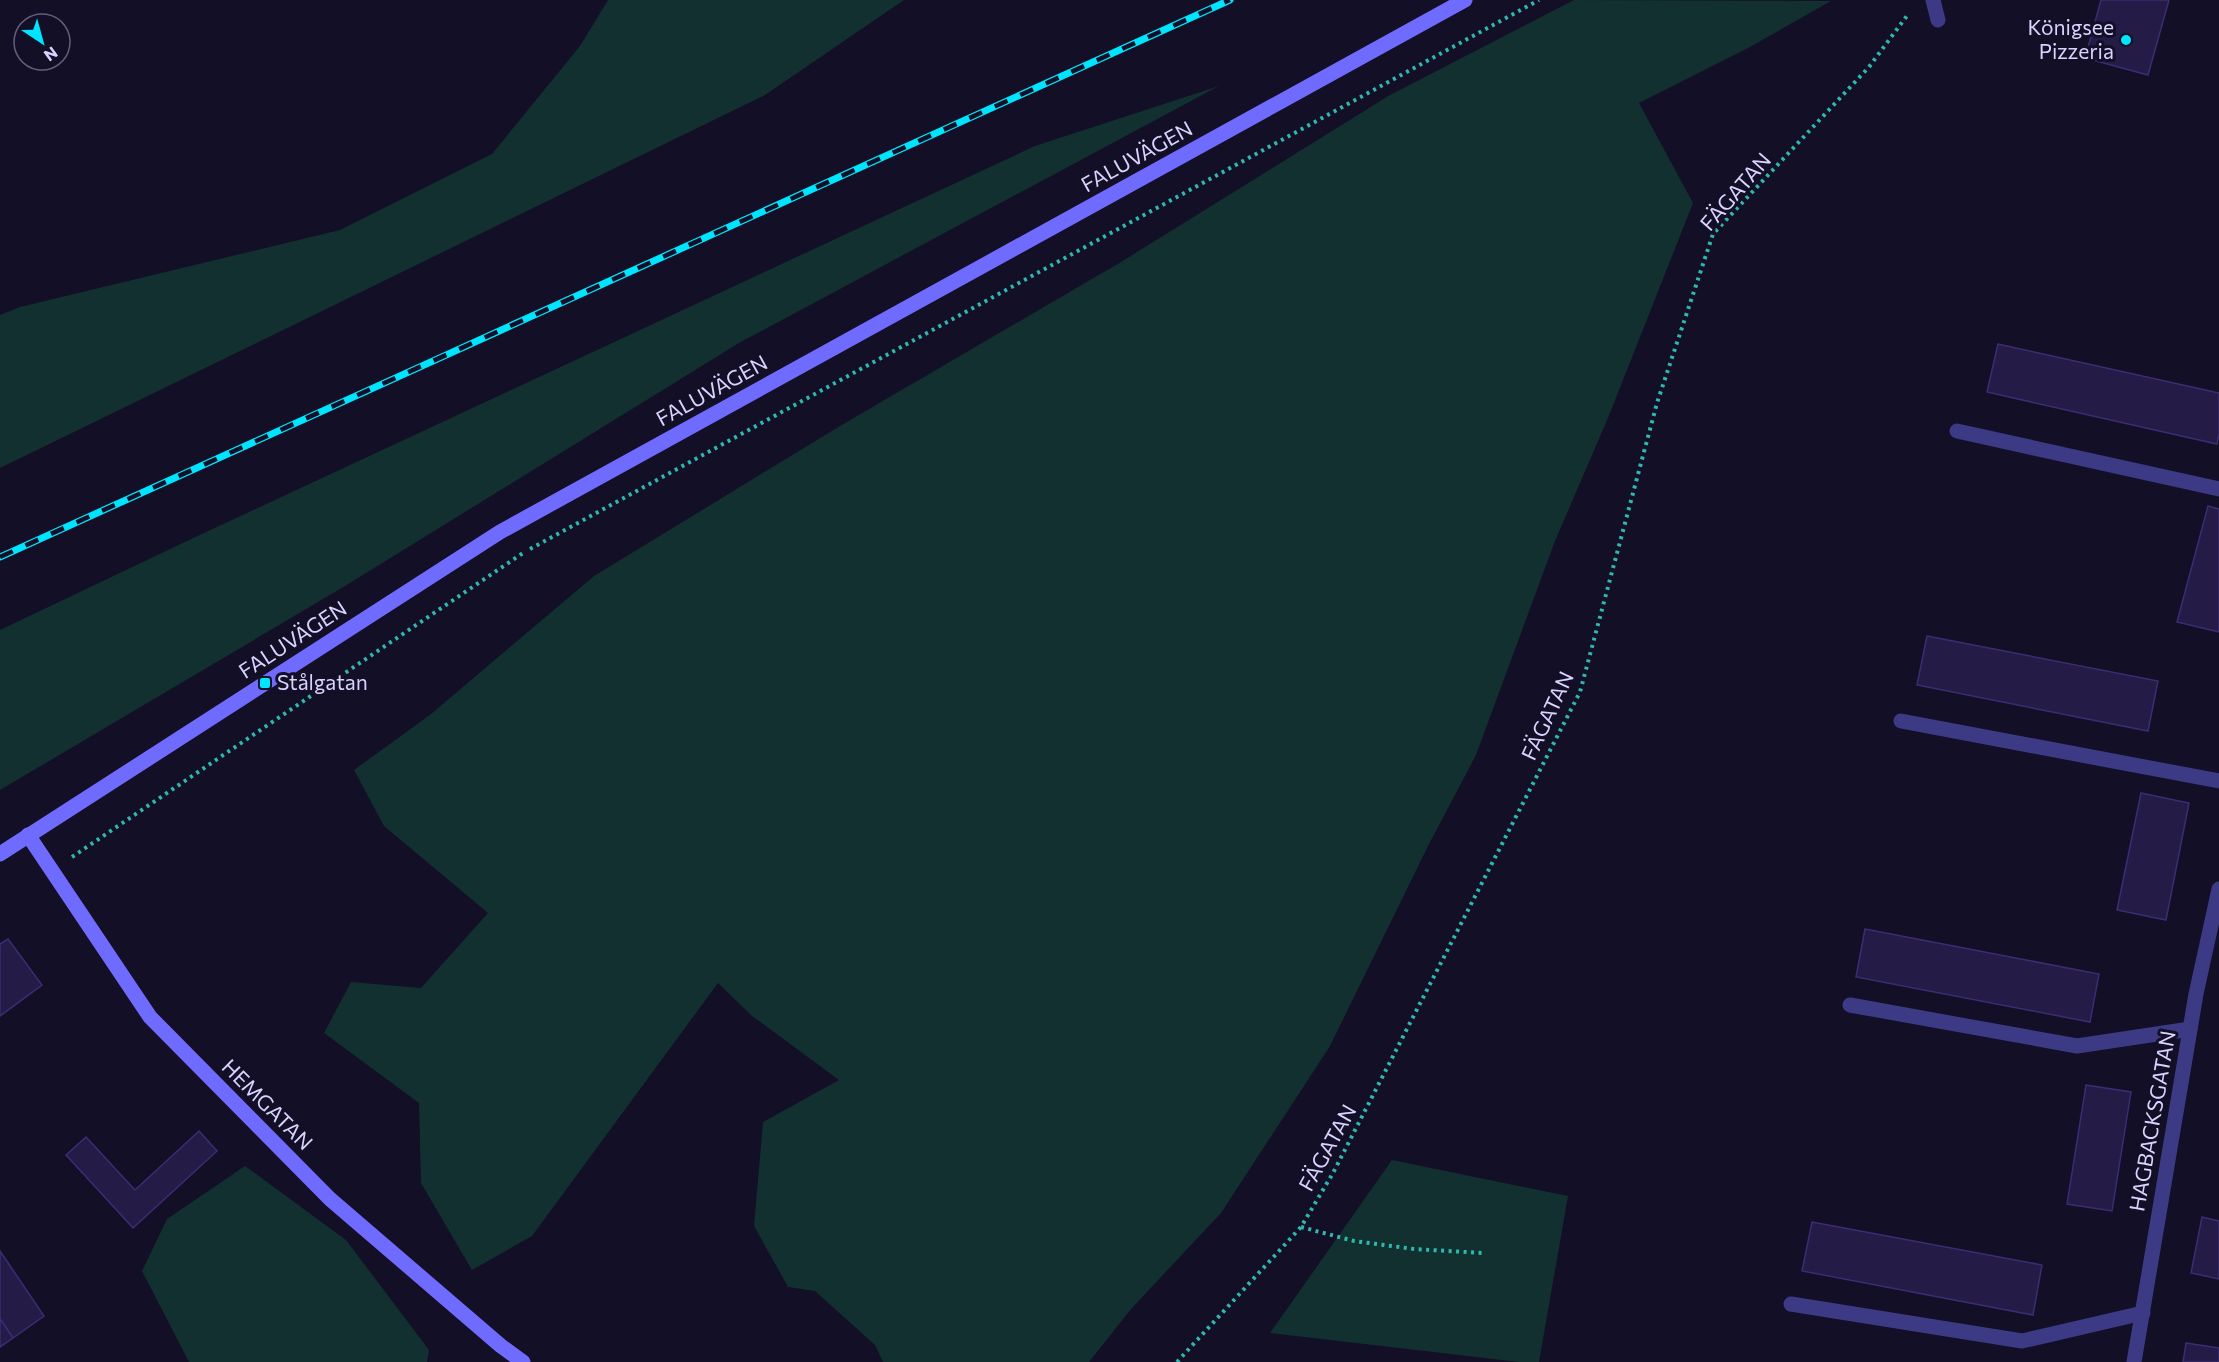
<svg xmlns="http://www.w3.org/2000/svg" width="2219" height="1362" font-family="Commissioner,sans-serif">
<style>
.green{fill:#12302f}
.building{fill:#241b47;stroke:#3b2d73;stroke-width:1.5}
.lines{fill:none;stroke-linecap:round;stroke-linejoin:round}
.path{stroke:#2fb8b0;stroke-width:4;stroke-dasharray:3 4.5;stroke-linecap:butt}
.lane{stroke:#3d3a85;stroke-width:15}
.street{stroke:#3d3a85;stroke-width:15}
.secondary{stroke:#6f6bff;stroke-width:15}
.rail-casing{stroke:#00e5ff;stroke-width:7}
.rail{stroke:#130f26;stroke-width:4.5;stroke-dasharray:14;stroke-linecap:butt}
.poi-dot{fill:#00e5ff;stroke:#130f26;stroke-width:2}
.labels{text-anchor:middle;stroke-width:6;stroke-linejoin:round;paint-order:stroke}
.poi-label{font-size:21px;fill:#d9d4ff;stroke:#130f26;text-anchor:end}
.street-label{font-size:21px;fill:#d9d4ff;stroke:#130f26}
</style>
<rect width="100%" height="100%" fill="#130f26"/>
<g class="green">
<polygon points="608,0 904,0 765,95 0,468 0,315 20,307 340,230 492,154 580,46"/>
<polygon points="1574,0 1831,1 1750,47 1639,103 1693,203 1608,418 1555,541 1476,755 1428,846 1330,1046 1221,1213 1131,1309 1089,1362 883,1362 875,1345 815,1291 788,1287 754,1226 763,1122 839,1080 752,1016 718,983 532,1236 472,1270 421,1183 419,1103 324,1033 351,982 421,988 488,913 384,826 354,770 431,714 594,576 840,426 1121,262 1390,95"/>
<polygon points="1219,86 739,343 345,586 0,790 0,630 189,540 1035,146"/>
<polygon points="1392,1160 1568,1196 1539,1362 1519,1362 1270,1333"/>
<polygon points="245,1166 346,1240 429,1350 427,1362 189,1362 142,1271 167,1219"/>
</g>
<g class="building">
<polygon points="2101,0 2169,0 2148,75 2085,58"/>
<polygon points="1998,344 2219,393 2219,433 2217,444 1987,392"/>
<polygon points="2208,506 2219,509 2219,632 2177,622"/>
<polygon points="1927,636 2158,681 2148,731 1917,685"/>
<polygon points="2141,793 2189,803 2166,920 2117,910"/>
<polygon points="1865,929 2099,974 2090,1022 1856,977"/>
<polygon points="8,939 42,985 0,1016 0,944"/>
<polygon points="2086,1085 2131,1092 2112,1211 2067,1204"/>
<polygon points="199,1131 217,1151 133,1228 66,1155 86,1137 135,1190"/>
<polygon points="2202,1217 2219,1221 2219,1279 2191,1273"/>
<polygon points="1812,1222 2042,1265 2033,1315 1802,1271"/>
<polygon points="0,1251 44,1316 13,1338 0,1319"/>
<polygon points="0,1319 13,1338 0,1347"/>
<polygon points="2186,1343 2219,1348 2219,1362 2183,1362"/>
</g>
<g class="lines">
<g class="path">
<polyline points="530,549 1539,0"/>
<polyline points="72,857 523,553"/>
<polyline points="1301,1227 1354,1241 1414,1249 1483,1253"/>
<polyline points="1177,1362 1301,1227 1333,1173 1580,692 1657,403 1713,234 1869,67 1909,13"/>
</g>
<g class="lane">
<polyline points="1957,431 2219,489"/>
<polyline points="1901,721 2219,781"/>
<polyline points="1850,1005 2077,1046 2190,1029"/>
<polyline points="1791,1304 2022,1341 2143,1313"/>
</g>
<g class="street">
<polyline points="1933,0 1938,20"/>
<polyline points="2134,1362 2196,994 2219,889"/>
</g>
<g class="secondary">
<polyline points="28,835 150,1017 330,1199 501,1346 523,1362"/>
<polyline points="0,854 500,532 1465,0"/>
</g>
<g class="rail-casing">
<polyline id="rail" points="0,557 1230,0"/>
</g>
<use href="#rail" class="rail"/>
</g>
<g class="poi-dot">
<circle cx="2126" cy="40" r="6"/>
<rect x="259" y="677" width="12" height="12" rx="3"/>
</g>
<g class="labels">
<g class="poi-label">
<text x="2114" y="35">Königsee<tspan x="2114" dy="24">Pizzeria</tspan></text>
<text x="277" y="690" text-anchor="start">Stålgatan</text>
</g>
<g class="street-label">
<text transform="translate(1137 157) rotate(-29)" y="7">FALUVÄGEN</text>
<text transform="translate(1736 192) rotate(-49)" y="7">FÄGATAN</text>
<text transform="translate(712 391) rotate(-29)" y="7">FALUVÄGEN</text>
<text transform="translate(293 640) rotate(-33)" y="7">FALUVÄGEN</text>
<text transform="translate(1548 716) rotate(-65)" y="7">FÄGATAN</text>
<text transform="translate(267 1105) rotate(45)" y="7">HEMGATAN</text>
<text transform="translate(2153 1121) rotate(-80)" y="7">HAGBACKSGATAN</text>
<text transform="translate(1328 1148) rotate(-61)" y="7">FÄGATAN</text>
</g>
</g>
<g transform="translate(42 42) rotate(144)"><circle r="28" fill="#130f26" stroke="#625e7d" stroke-width="1.5"/>
<path d="M0-4.5L10 22L0 15L-10 22Z" fill="#00e5ff"/>
<text y="-9" font-size="16" font-weight="bold" text-anchor="middle" fill="#d9d4ff">N</text>
</g>
</svg>
